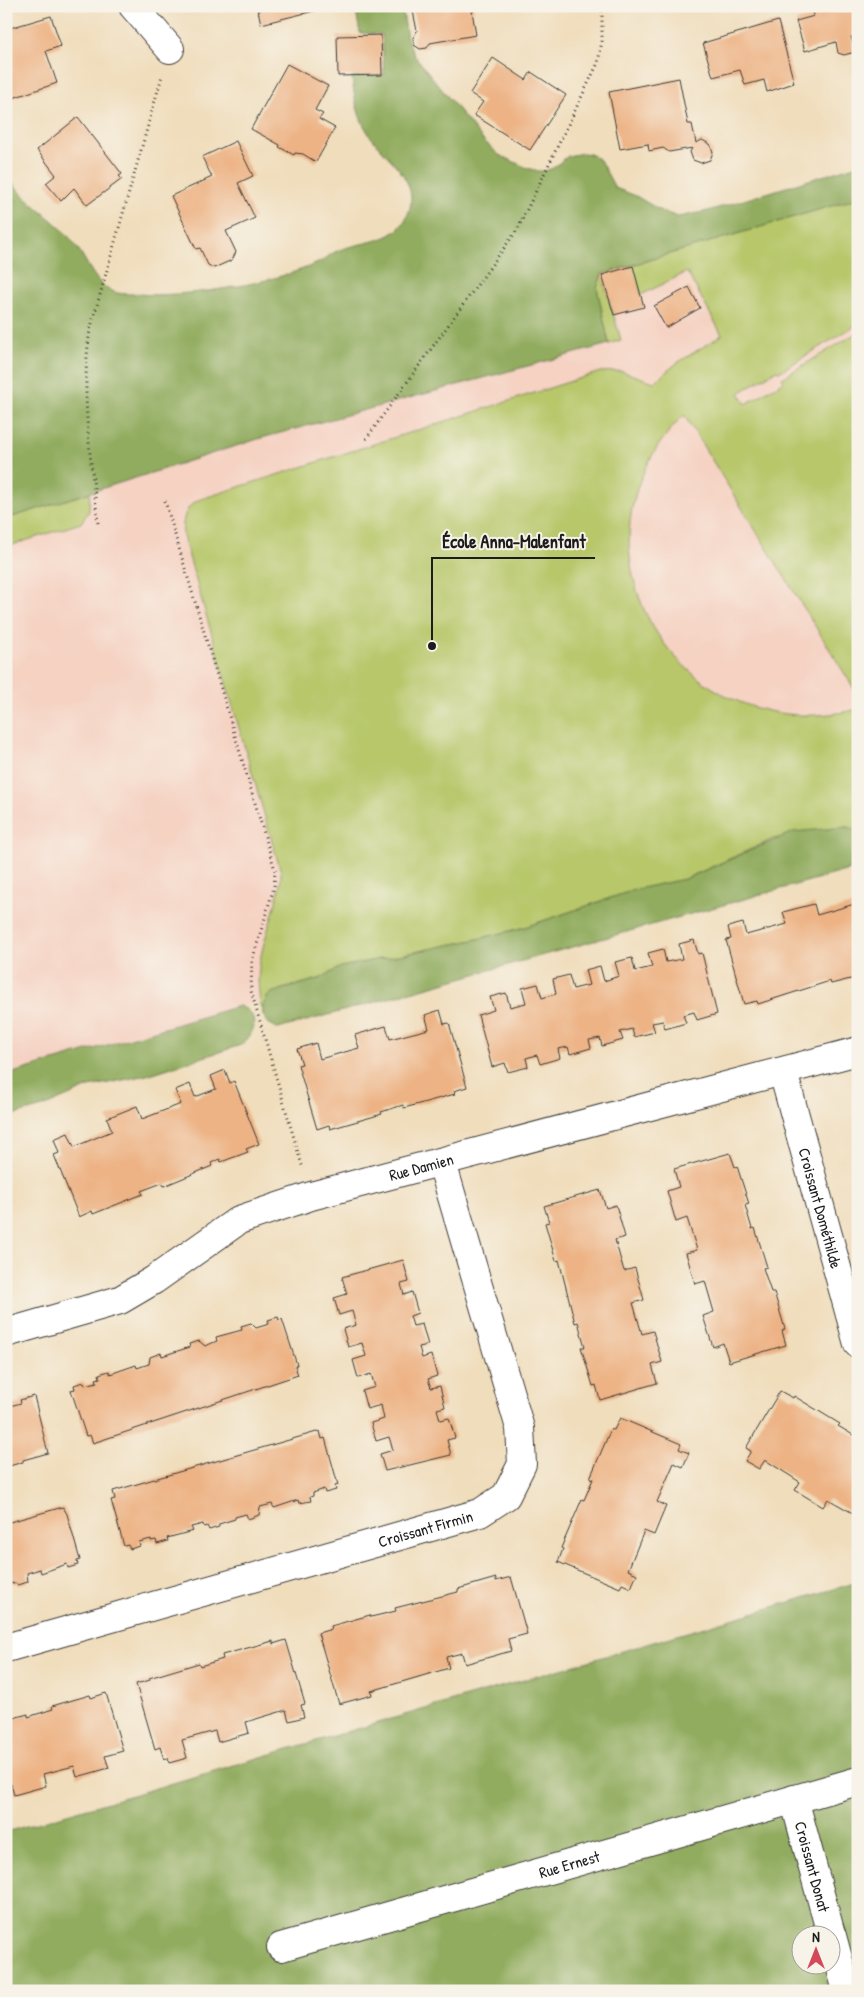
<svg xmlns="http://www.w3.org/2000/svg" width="864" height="1997" font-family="'Patrick Hand',sans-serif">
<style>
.built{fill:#f5d2c2}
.green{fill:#b7c76a;stroke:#6a7243}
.forest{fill:#91ac5e;stroke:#56643d;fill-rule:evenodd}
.building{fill:#edb385}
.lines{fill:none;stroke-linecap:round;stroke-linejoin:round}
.street-casing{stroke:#3c3934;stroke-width:30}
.path{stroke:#3c3934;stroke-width:3;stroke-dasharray:1 4;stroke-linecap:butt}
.street{stroke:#fff;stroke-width:28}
.labels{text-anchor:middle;stroke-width:4;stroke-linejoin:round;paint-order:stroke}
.street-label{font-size:16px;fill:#1c1c1c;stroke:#f7f3e8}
.leader{fill:none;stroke:#1c1c1c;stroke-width:2}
.callout-dot{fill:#1c1c1c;stroke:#f7f3e8;stroke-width:2}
.callout-label{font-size:18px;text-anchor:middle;font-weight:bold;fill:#1c1c1c;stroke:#f7f3e8;stroke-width:4;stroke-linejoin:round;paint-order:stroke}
</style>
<rect width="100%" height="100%" fill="#f7f3e8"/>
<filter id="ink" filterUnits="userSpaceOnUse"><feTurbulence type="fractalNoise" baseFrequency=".02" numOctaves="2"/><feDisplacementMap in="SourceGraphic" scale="10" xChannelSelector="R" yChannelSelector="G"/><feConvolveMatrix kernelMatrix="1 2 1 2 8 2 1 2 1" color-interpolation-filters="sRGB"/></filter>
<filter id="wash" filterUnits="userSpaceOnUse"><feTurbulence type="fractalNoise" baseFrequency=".0096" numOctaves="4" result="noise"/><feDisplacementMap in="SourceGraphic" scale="20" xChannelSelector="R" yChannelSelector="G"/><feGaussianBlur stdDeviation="1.12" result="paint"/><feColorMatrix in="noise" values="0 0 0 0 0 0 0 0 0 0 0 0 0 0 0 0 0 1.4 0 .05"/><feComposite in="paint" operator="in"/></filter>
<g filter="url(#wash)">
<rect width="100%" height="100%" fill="#f0ddbc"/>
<polygon class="built" points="858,198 858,773 637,889 6,1075 6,519 258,439 609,344 597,288 602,274"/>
<g class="green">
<path d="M858 198V324L779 372 777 370 739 393 746 404 784 381 782 378 858 332V695L684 415C552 545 677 754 858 709V830L847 827 773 839 685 879 637 889 522 928 473 940 341 967 319 979 282 989 267 997 263 1006V1015C252 973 262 950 274 910 277 897 281 885 281 872L183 536C182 521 184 508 198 500L600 372 621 371 654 382 677 363 722 335 687 272 641 295 632 266 602 276 621 340 609 344 597 288 602 274Z"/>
<polygon points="90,492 89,511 81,523 6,547 6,519"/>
</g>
<g class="forest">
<path d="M355 6H402L407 38 414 55 482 139 499 155 525 167 537 171H545L553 168 568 156 583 153 590 154 600 160 615 188 636 196 661 211 678 217 708 211 858 165V198L602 274 597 288 609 344 258 439 6 519V172C21 202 57 218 76 246 89 263 94 286 117 293 123 294 130 294 136 294 187 298 271 284 318 263 325 260 330 254 337 251 366 239 400 245 410 208 418 176 380 154 367 131 357 115 354 96 352 77L384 75 382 34 360 33Z"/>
<polygon points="847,827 858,830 856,868 285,1027 279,1029 268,1023 263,1015 263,1006 267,997 273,992 319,979 341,967 473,940 522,928 637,889 685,879 793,832"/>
<path d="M239 1006C261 1014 256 1033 241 1045L147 1075 89 1087 43 1107 6 1117V1075Z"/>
<path d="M858 1582V1991H6V1832ZM802 1934H832V1964H802Z"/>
</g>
<g id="blocks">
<g class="building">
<polygon points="257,6 317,6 318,10 261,24"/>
<polygon points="412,6 473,6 474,11 472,11 476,35 430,43 427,48 420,49 414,45 413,38 417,31"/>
<polygon points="822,6 858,6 858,35 851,37 855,52 844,55 838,53 836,42 805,51 796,21 814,16 813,11"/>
<polygon points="51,16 61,46 46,51 57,83 13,98 12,94 6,96 6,23 9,23 10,28"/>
<polygon points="778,21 794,83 767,92 764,80 745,85 740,70 713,77 703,43"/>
<polygon points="381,35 382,75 338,76 337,36"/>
<polygon points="493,58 526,80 531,72 566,95 530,150 474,115 483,102 470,93"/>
<polygon points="287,64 328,86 315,110 323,114 319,119 335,128 316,162 303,154 295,153 294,155 279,147 280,145 251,129"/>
<polygon points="679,78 688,124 692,124 696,143 702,140 710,144 713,152 710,160 701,163 693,160 690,152 692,148 669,152 663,148 649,151 648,144 620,149 609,92"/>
<polygon points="78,117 122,174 119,176 122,179 87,205 74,188 61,201 46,183 56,175 37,150"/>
<polygon points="236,141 253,176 238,183 255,218 226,231 236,252 232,260 214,268 208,265 200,248 196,249 171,196 212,177 202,157"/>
<polygon points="633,266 644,307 614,315 602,275"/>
<polygon points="689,287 700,308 666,328 654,306"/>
<polygon points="858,903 858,977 831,984 830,981 758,1004 757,1001 744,1004 726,940 731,939 728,927 743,923 746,935 787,924 783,912 814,904 817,915"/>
<polygon points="694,940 698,954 702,953 717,1014 697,1020 694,1012 683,1015 686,1023 665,1029 663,1021 652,1023 655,1032 634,1037 632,1029 620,1032 623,1040 602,1046 600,1038 589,1040 591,1048 570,1054 568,1047 558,1049 560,1058 540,1064 537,1055 526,1058 528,1067 508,1072 505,1063 492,1067 478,1015 494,1010 490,997 506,993 510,1007 526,1003 522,988 538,984 542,998 556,994 553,979 569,975 573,989 589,985 585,970 600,966 604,981 619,976 615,962 632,958 635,971 652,967 648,953 663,949 666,962 682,959 679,944"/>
<polygon points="440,1010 444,1024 449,1023 467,1087 454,1091 455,1094 404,1108 403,1105 381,1112 382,1114 330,1129 329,1125 317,1129 298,1065 302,1064 297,1049 316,1043 320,1059 359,1048 355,1035 386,1026 390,1039 429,1029 425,1015"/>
<polygon points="225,1070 230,1083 234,1081 259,1144 246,1149 248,1152 221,1162 220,1159 211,1163 212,1166 164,1186 162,1183 141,1191 143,1194 93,1214 92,1211 79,1217 54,1155 59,1153 54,1139 68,1133 74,1147 112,1131 107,1118 137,1106 142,1119 181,1104 175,1090 190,1084 195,1097 216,1089 211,1076"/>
<polygon points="730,1153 735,1167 737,1166 749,1204 745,1205 752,1229 755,1228 767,1267 763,1268 771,1292 774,1292 785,1329 782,1331 786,1345 729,1362 723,1343 713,1347 703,1316 714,1312 705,1281 695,1284 686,1253 697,1250 687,1218 676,1222 667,1191 679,1187 674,1169"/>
<polygon points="600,1190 606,1208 616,1205 625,1237 615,1240 624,1271 635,1268 644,1300 633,1303 642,1334 653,1331 662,1362 652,1365 657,1383 600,1400 596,1385 593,1386 581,1347 585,1347 578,1322 575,1323 559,1260 556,1261 545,1223 549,1222 544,1206"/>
<polygon points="403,1260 409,1282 401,1284 404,1295 412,1292 418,1313 410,1316 413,1326 422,1324 428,1345 419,1347 422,1358 431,1355 437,1376 428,1379 431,1388 440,1386 445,1407 437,1409 440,1420 449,1418 455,1438 447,1440 451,1455 385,1471 380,1454 393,1450 389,1437 376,1441 371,1423 384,1419 381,1405 367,1409 362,1391 375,1387 371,1374 358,1378 353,1360 366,1356 362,1343 348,1347 343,1329 356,1325 352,1311 339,1315 334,1298 347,1294 342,1277"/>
<polygon points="278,1317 279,1320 282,1319 297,1365 295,1366 298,1375 93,1443 90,1435 86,1436 71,1390 75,1389 74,1385 84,1382 85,1385 97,1382 96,1379 100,1378 99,1374 109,1371 110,1374 136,1365 137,1368 149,1364 150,1357 161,1353 162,1356 190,1347 189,1344 199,1341 205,1346 217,1341 216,1337 242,1330 241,1326 251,1323 256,1328 269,1324 268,1320"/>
<polygon points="780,1391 793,1398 794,1396 840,1424 838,1426 858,1438 858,1516 828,1499 823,1507 795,1490 800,1482 765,1460 759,1469 745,1461 751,1451 746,1448"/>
<polygon points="34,1396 48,1453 23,1460 23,1462 6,1467 6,1407 21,1403 20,1400"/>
<polygon points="620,1418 681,1444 679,1449 689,1453 683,1467 674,1463 657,1502 666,1506 654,1535 644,1531 628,1570 637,1574 631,1588 622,1584 620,1588 558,1562 563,1549 561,1548 582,1499 584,1500 593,1479 590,1478 611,1429 614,1430"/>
<polygon points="320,1431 322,1439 325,1438 338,1485 335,1486 336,1490 325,1493 324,1489 313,1493 313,1496 310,1497 311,1501 299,1503 298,1500 274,1508 272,1504 260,1507 259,1515 248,1519 246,1514 235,1517 235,1519 219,1524 219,1527 209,1530 207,1526 204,1527 203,1524 191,1527 193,1531 167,1538 168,1541 157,1544 156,1540 151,1541 151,1539 139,1542 140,1546 130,1549 128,1545 124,1546 111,1500 115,1499 113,1491"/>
<polygon points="63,1507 67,1514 80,1560 77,1561 78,1565 68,1568 67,1564 41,1573 40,1569 27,1573 28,1582 17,1585 16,1583 6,1584 6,1523"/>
<polygon points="511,1577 527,1634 508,1639 511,1651 465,1664 462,1653 446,1657 449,1668 371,1691 372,1695 339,1704 318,1633 332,1629 331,1626 370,1615 371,1617 396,1611 395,1608 458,1592 458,1589 496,1578 496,1581"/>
<polygon points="286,1640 305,1704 301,1705 304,1717 289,1721 286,1710 246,1722 249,1733 218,1742 215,1731 182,1740 187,1758 169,1763 168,1758 164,1759 160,1747 155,1749 136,1684 150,1680 149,1678 199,1663 200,1666 223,1659 222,1655 273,1641 273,1644"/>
<polygon points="106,1693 123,1751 105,1756 109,1768 77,1777 74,1766 43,1774 46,1786 14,1795 11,1784 6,1786 6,1720 28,1714 28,1717 53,1709 52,1706 90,1695 91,1698"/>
</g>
</g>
</g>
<g filter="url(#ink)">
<use href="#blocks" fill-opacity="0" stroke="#3c3934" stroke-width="1"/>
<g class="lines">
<g class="street-casing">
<g id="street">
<polyline points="133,6 170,49"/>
<path id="s1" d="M783 1072 858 1344"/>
<path id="s2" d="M6 1333 120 1300 154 1280 239 1220 311 1196 858 1051"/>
<path id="s3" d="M6 1648 480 1513 506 1496 522 1464 520 1428 442 1163"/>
<path id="s4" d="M794 1799 831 1934"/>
<polyline points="832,1936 847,1991"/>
<path id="s5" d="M281 1947 858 1781"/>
</g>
</g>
<g class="path">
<polyline points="366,439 517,230 598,63 602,41 602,6"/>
<polyline points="165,501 275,870 274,887 252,961 251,991 303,1169"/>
<path d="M98 523C91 459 80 395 90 330L162 76"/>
</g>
<use href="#street" class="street"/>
</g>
</g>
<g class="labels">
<g class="street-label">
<text dy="6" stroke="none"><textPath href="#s2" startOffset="452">Rue Damien</textPath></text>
<text dy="6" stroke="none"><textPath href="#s1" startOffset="141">Croissant Dométhilde</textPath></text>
<text dy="6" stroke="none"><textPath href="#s3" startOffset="436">Croissant Firmin</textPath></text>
<text dy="6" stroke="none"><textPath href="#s5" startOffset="300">Rue Ernest</textPath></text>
<text dy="6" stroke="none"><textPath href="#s4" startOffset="70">Croissant Donat</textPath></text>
</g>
</g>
<path class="leader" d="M432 646L432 558H595"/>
<circle class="callout-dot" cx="432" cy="646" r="5"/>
<g class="callout-label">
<text x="514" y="548">École Anna-Malenfant</text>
</g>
<rect width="864" height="1997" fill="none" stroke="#f7f3e8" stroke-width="25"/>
<g transform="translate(816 1950)"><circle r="24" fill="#f7f3e8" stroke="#9f9d96"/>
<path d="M0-4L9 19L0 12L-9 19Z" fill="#d1495b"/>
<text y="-8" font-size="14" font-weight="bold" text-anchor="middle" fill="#1c1c1c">N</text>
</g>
</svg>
